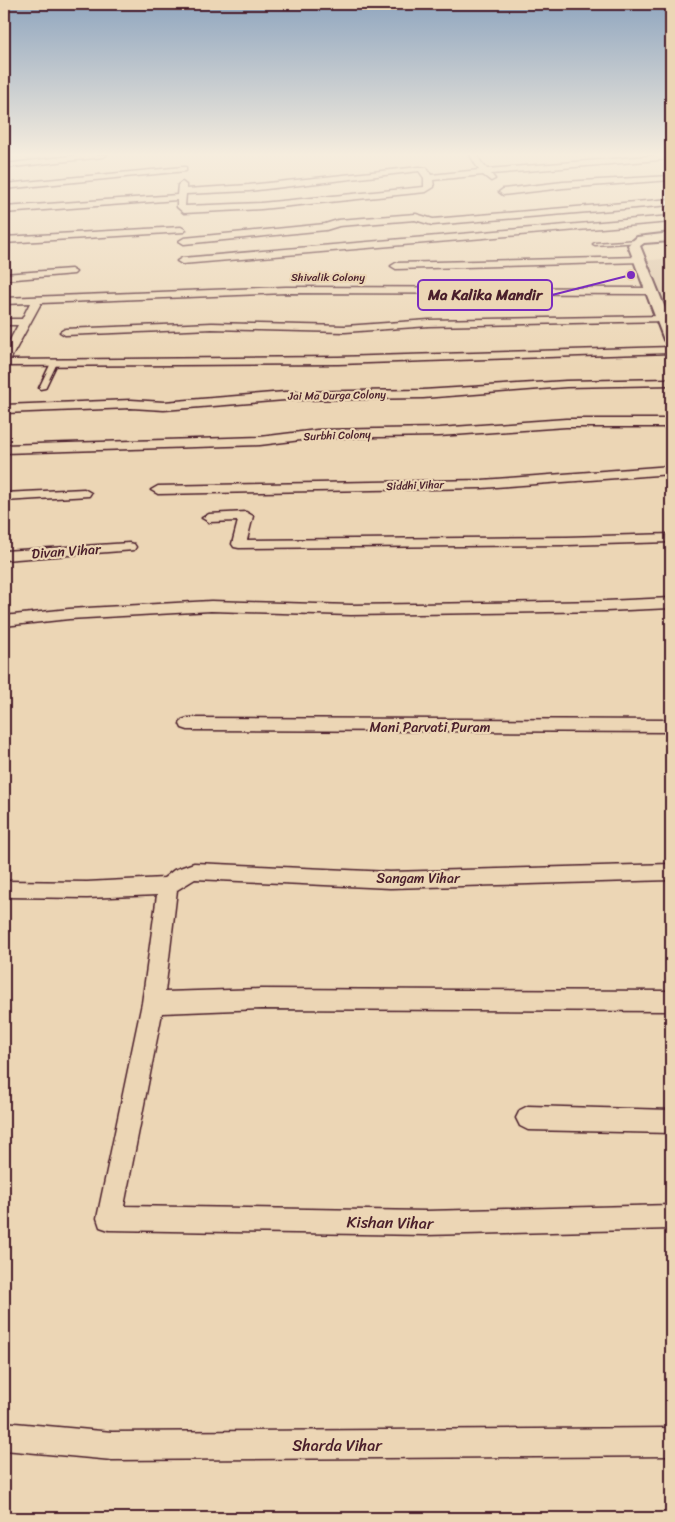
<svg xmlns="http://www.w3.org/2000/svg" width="675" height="1522" font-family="Sriracha,sans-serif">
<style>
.built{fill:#dfc7aa}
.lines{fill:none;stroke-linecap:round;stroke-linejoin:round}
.service-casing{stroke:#4a1f2b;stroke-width:3}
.minor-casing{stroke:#4a1f2b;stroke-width:3}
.tertiary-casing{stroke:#4a1f2b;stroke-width:4}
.service{fill:#ecd6b5;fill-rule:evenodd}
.minor{fill:#ecd6b5;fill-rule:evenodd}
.tertiary{fill:#ecd6b5;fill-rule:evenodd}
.labels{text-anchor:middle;stroke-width:4.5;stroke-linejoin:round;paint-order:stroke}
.far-street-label{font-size:11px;fill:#4a1f2b;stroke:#ecd6b5}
.street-label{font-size:14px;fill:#4a1f2b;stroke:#ecd6b5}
.near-street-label{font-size:16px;fill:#4a1f2b;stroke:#ecd6b5}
.leader{fill:none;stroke:#7b2cbf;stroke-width:2}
.callout-dot{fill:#7b2cbf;stroke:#ecd6b5;stroke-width:2}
.callout{fill:#ecd6b5;stroke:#7b2cbf;stroke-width:2}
.callout-label{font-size:15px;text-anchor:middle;font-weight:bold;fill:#4a1f2b}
</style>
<rect width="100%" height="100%" fill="#ecd6b5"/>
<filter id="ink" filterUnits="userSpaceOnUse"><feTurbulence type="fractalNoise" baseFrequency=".02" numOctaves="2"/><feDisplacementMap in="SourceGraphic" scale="10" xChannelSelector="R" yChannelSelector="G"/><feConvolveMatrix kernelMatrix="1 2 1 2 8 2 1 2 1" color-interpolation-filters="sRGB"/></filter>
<g filter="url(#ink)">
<polygon class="built" points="671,258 671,312 667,312 656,286 658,285 657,282 654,281 644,261"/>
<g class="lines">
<g class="service-casing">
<g id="service">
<polygon points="638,240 640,240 640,242 595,245 593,244 595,243"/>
<polygon points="54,361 57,363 45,388 40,389 39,388 51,363"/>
</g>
</g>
<g class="minor-casing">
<g id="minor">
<polygon points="79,155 107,155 103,157 4,168 4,164"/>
<path d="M470 155H478L481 162 487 169 662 155H671V159L491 174 495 179 491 181 483 175 433 180 434 187 426 192 261 209 184 213 177 207V200L4 213V207L177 195 178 185 182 182 186 185V189L249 185 419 167 427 168 431 175 479 170ZM419 171 424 178V187L261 203 185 206 186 194 249 191Z"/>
<polygon points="183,167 186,167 186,171 4,189 4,184"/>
<polygon points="671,176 671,180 563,188 503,195 499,192 503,189 563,182"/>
<polygon points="671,199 671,205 432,225 415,220 339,226 326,230 184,244 179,241 184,238 325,224 338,220 416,214 433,219"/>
<polygon points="671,216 671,222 182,264 177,261 182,258"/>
<polygon points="181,227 186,230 184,232 4,243 4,237"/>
<polygon points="639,257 642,258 642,262 396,269 391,266 396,263"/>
<polygon points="71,269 76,272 74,274 4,280 4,274"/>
<polygon points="286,287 652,288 657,291 652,294 286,293 41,303 10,360 338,357 671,347 671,353 338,364 4,366 4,351 18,325 4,325 4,319 22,319 30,303 4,304 4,298"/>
<polygon points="663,316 668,319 667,321 429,326 345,332 212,329 65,335 60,332 65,329 212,323 345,326 429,320"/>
<polygon points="671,379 671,385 566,387 423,398 285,400 164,410 131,408 4,413 4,405 131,400 164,402 285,392 423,390 566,381"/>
<polygon points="566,419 671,419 671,427 566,427 439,436 317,438 260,445 4,453 4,445 260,437 317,430 439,428"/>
<polygon points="671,466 671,474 482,488 158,494 151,490 158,486 482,480"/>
<polygon points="84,489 91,493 89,496 4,501 4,493"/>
<polygon points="246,512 253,516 247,540 567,537 671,534 671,542 567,545 239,548 234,547 232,544 238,521 209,522 202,518 209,514"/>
<polygon points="129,543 134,544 136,547 134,550 4,560 4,551"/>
<polygon points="671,598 671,608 606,611 351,615 211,611 69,619 4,626 4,616 69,609 211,601 351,605 606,601"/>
<polygon points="188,718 671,720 671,732 188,730 182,728 180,724 182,720"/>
<polygon points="194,863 390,872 671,864 671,880 390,888 195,879 177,890 165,992 261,989 671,991 671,1011 261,1009 162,1013 124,1206 426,1211 671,1205 671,1229 426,1235 109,1230 100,1227 97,1218 142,1003 157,895 87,898 4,897 4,881 87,882 164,878 174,870"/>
<polygon points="528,1106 671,1110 671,1133 528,1130 520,1126 516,1118 520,1110"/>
<polygon points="4,1422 112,1432 671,1428 671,1456 112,1460 4,1450"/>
</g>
</g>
<g class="tertiary-casing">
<polygon id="tertiary" points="671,233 671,241 644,243 640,246 671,323 671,344 664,340 628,245 637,237"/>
</g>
<use href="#service" class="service"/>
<use href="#minor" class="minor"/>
<use href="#tertiary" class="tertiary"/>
</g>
</g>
<linearGradient id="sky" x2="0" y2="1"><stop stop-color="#90a6bf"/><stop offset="0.42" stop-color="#f6edde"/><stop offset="1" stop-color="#f6edde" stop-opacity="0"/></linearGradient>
<rect width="675" height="368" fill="url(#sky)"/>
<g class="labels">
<g class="far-street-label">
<text x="328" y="281">Shivalik Colony</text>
<text transform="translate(337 395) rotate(-1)" y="4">Jai Ma Durga Colony</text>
<text transform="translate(337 435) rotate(-2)" y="4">Surbhi Colony</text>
<text transform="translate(415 485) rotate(-2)" y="4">Siddhi Vihar</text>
</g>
<g class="street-label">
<text transform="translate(66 551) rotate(-4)" y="5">Divan Vihar</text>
<text x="430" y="732">Mani Parvati Puram</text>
<text x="418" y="883">Sangam Vihar</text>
</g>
<g class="near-street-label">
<text transform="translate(390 1222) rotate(1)" y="6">Kishan Vihar</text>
<text x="337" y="1451">Sharda Vihar</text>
</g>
</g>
<path class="leader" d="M631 275L552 295"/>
<circle class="callout-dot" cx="631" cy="275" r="5"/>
<rect class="callout" x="418" y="280" width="134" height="30" rx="5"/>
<g class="callout-label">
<text x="485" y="300">Ma Kalika Mandir</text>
</g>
<rect width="675" height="1522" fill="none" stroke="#ecd6b5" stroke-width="20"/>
<rect x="10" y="10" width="655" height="1502" fill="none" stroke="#4a1f2b" stroke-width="2" filter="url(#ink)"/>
</svg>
